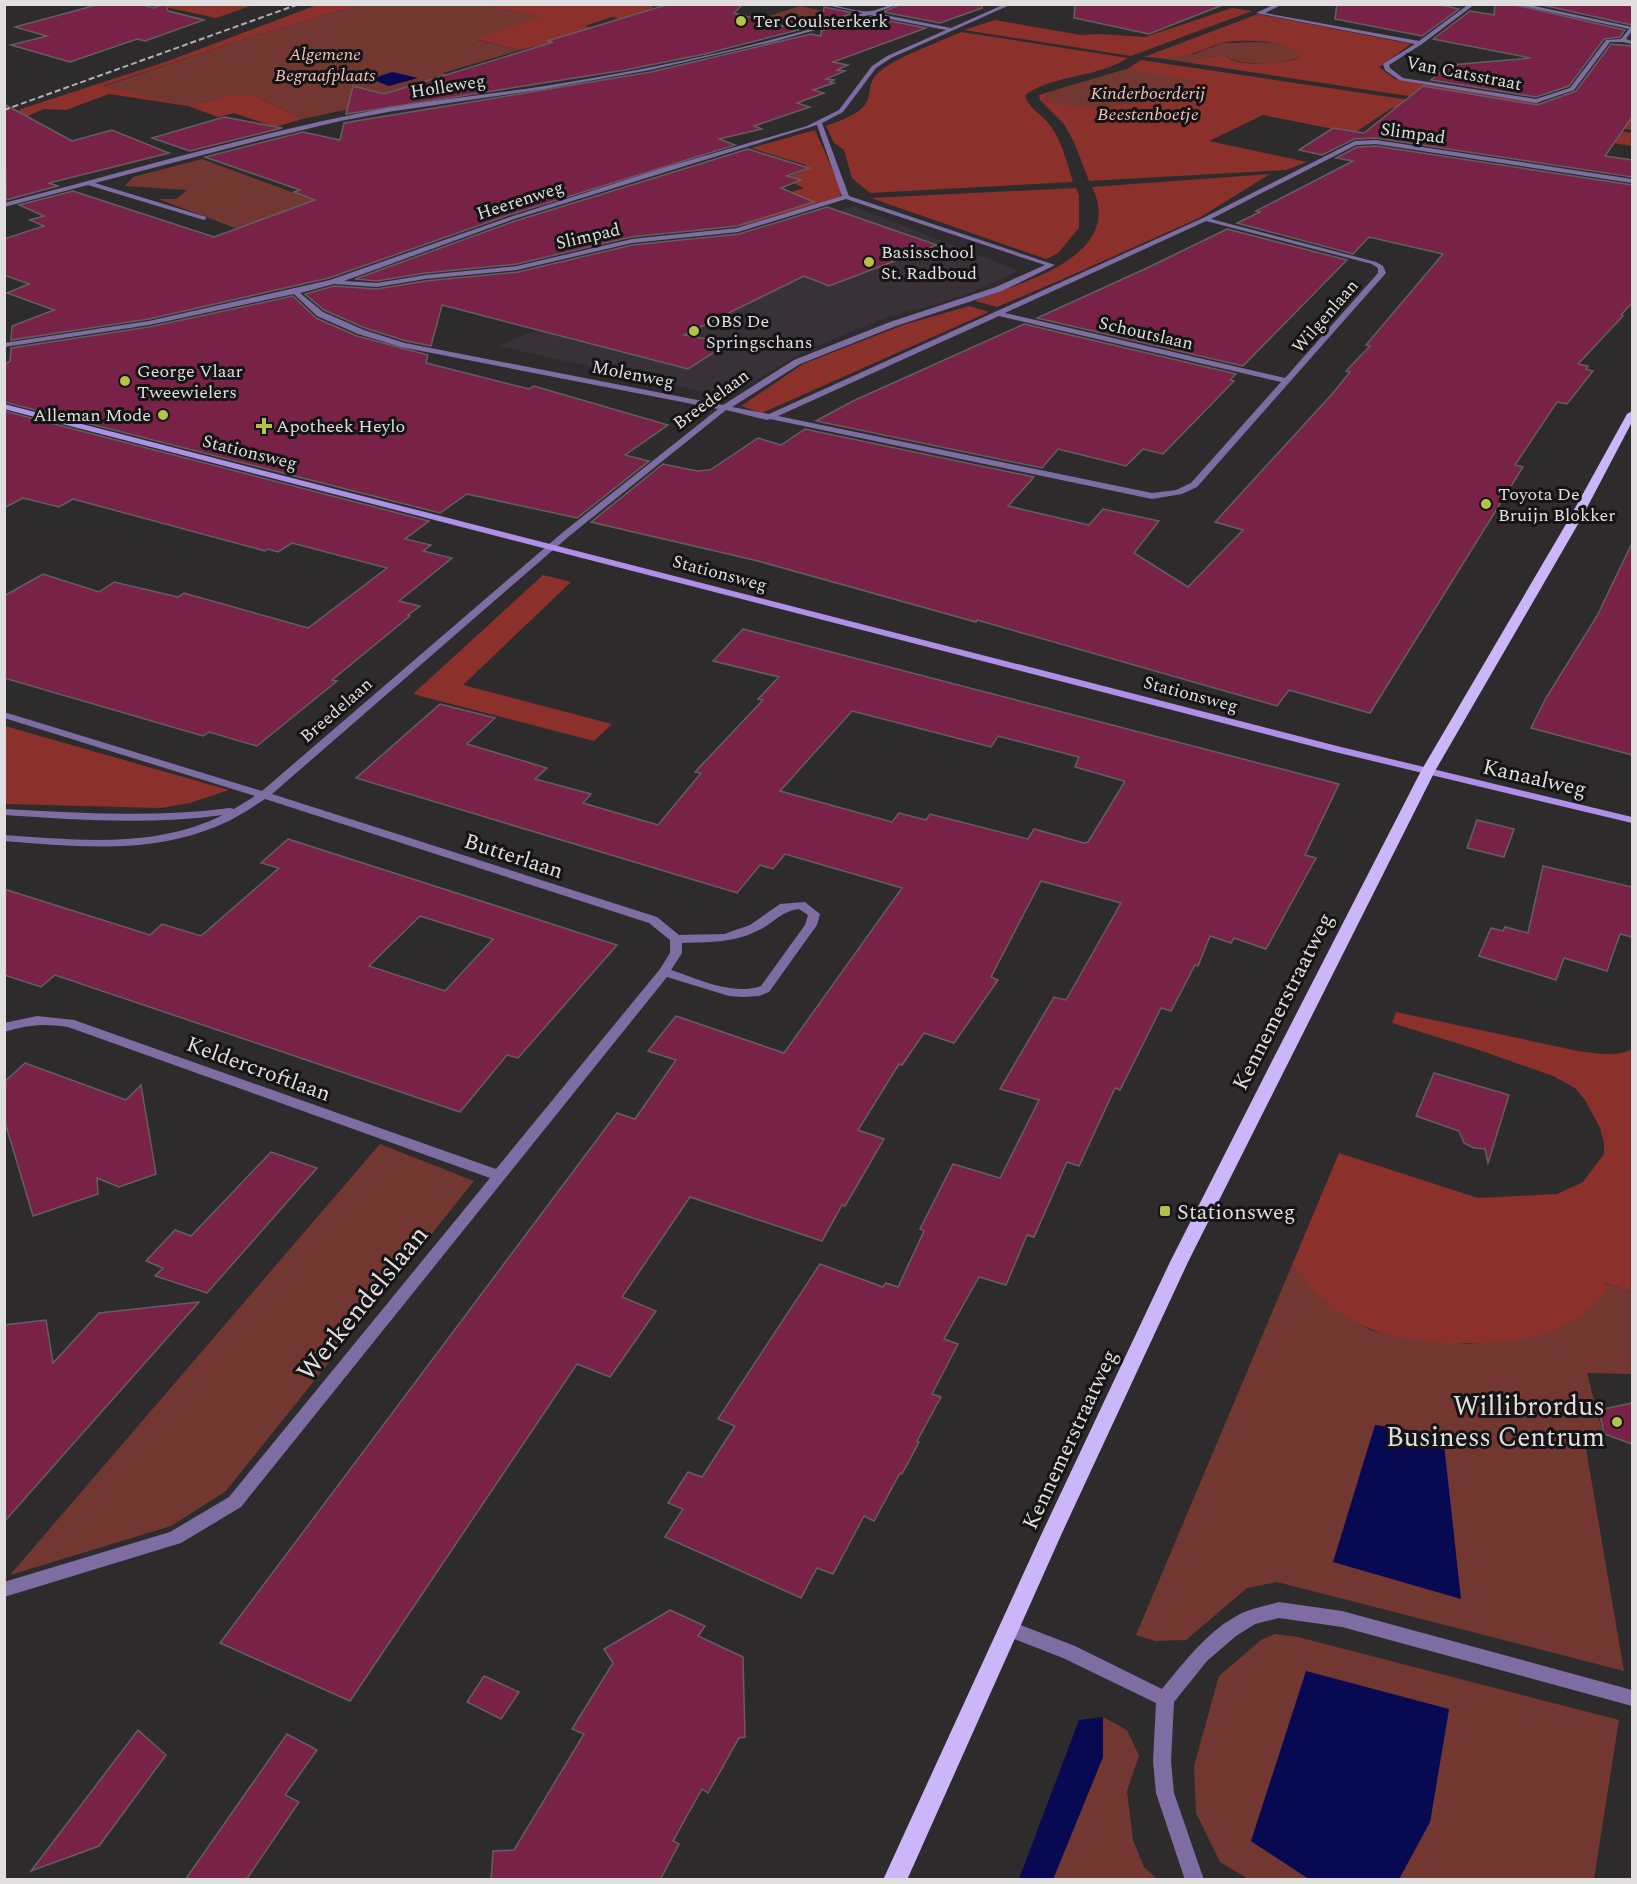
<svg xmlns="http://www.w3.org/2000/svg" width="1637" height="1884" font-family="Spectral,serif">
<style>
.built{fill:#383138}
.green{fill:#733731}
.forest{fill:#8c302b}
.water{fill:#080953}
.building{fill:#792248;stroke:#635f60;stroke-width:1.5;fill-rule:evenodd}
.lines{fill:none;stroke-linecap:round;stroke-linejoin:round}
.street{fill:#7e6da3;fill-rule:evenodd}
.secondary{fill:#ad90e7;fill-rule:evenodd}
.primary{fill:#cbb6f9;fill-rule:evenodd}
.rail{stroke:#b1afb0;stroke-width:2;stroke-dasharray:6 3;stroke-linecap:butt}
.poi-dot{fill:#b4c24a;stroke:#151415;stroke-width:2}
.labels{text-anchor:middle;stroke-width:6;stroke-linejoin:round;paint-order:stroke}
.far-poi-label{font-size:18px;fill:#e0dedf;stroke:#151415;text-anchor:start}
.far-park-label{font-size:18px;font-style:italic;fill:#f6c1ba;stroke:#151415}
.far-street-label{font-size:18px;fill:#e0dedf;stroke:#151415}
.street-label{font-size:22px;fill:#e0dedf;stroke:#151415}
.poi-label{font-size:22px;fill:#e0dedf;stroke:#151415;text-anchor:start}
.near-street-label{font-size:27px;fill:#e0dedf;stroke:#151415}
.near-poi-label{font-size:27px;fill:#e0dedf;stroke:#151415;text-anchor:end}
</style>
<rect width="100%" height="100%" fill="#2e2b2d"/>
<polygon class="built" points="853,206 1019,271 972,292 938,304 890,316 811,348 727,397 498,346 620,295 747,238"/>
<g class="green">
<polygon points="359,5 486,5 543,17 477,40 520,50 443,73 470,83 303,119 253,95 231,95 188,106 102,87 253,36"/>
<polygon points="800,6 836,14 792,24 766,17"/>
<path d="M1257 42C1272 43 1292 43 1300 57 1285 63 1236 68 1225 55L1196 59 1191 63 1151 57 1195 54 1222 43Z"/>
<polygon points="1147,63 1279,83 1181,126 1048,102 1045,98 1047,94 1058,89"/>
<polygon points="202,159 316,201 235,228 158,199 176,199 187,190 125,186 133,177"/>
<polygon points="380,1144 474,1181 226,1491 171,1526 10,1575"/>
<polygon points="1292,1265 1327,1302 1348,1318 1370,1330 1398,1336 1467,1344 1528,1337 1604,1283 1632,1292 1632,1374 1587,1373 1605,1442 1585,1443 1624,1671 1277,1582 1247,1588 1186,1640 1155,1641 1136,1635"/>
<polygon points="1275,1634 1298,1637 1619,1720 1594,1879 1399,1879 1430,1822 1449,1709 1251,1841 1309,1879 1248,1879 1220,1862 1196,1813 1194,1766 1219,1676 1261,1640"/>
<polygon points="1103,1717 1127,1730 1139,1756 1127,1791 1133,1840 1144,1867 1157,1879 1053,1880 1103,1757"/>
</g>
<g class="forest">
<polygon points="250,4 253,5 216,18 156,5"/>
<polygon points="317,5 359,5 253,36 103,86 188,106 231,95 253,95 303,119 275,127 234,113 218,117 188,106 109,94 66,110 44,109 5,126 5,116 24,108 165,62"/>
<polygon points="486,5 655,5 634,22 612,17 585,26 601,30 520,50 475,39 541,17"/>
<polygon points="1232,8 1252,11 1131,56 964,30 995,20 1081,35 1100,34 1145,37"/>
<path d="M1258 14 1411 44 1379 67 1395 79 1632 119V130L1191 63 1196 59 1225 55C1236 69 1275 62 1293 60L1300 57C1290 39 1240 39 1221 43 1211 46 1201 52 1191 54 1175 57 1159 58 1144 57Z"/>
<path d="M961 32 1128 58C1097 78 1055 74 1025 95 1028 108 1041 114 1049 124 1062 140 1067 163 1073 182L870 193 852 178 844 150 834 143 826 126C839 121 863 114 868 99 871 89 869 81 878 73 894 58 939 42 961 32Z"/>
<polygon points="1141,60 1632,133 1632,146 1392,108 1354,133 1263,115 1209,141 1307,162 1286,170 1089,181 1074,142 1064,124 1040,100 1039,95 1058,89 1047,94 1045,98 1048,102 1086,108 1145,103 1150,99 1159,100 1197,81 1127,69"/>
<polygon points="815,130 843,193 839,197 746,225 700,231 663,233 804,188 784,179 803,171 806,165 751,148"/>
<path d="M1270 174 1199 218 1063 279 997 307 975 301C1021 282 1126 257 1092 187Z"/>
<polygon points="1076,188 1079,195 1079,228 1058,253 1046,259 871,198"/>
<polygon points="969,306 989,312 762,413 741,406 803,364 903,325"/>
<polygon points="543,575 571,582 463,685 612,724 594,741 413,694"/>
<polygon points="4,726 5,726 229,790 190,803 161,808 5,804"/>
<path d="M1396 1012 1578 1051C1595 1053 1616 1058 1632 1049V1292L1605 1283 1607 1291C1593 1307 1574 1323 1553 1331 1502 1350 1394 1348 1348 1318 1326 1305 1309 1283 1292 1265L1339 1153 1478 1198 1557 1194 1583 1182 1604 1154V1143L1600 1128 1585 1100 1575 1088 1553 1076 1479 1050 1392 1023Z"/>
</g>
<g class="water">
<polygon points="392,72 418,78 389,86 371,79"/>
<polygon points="1375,1425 1443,1435 1461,1599 1333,1562"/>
<polygon points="1306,1671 1449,1709 1430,1822 1399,1879 1309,1879 1251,1841"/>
<polygon points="1103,1717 1103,1757 1053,1879 1019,1879 1079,1720"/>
</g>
<g class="building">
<polygon points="100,4 140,4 153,8 165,4 168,11 204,20 145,41 137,39 70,62 11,45 47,36 15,27"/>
<polygon points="669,4 743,4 734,13 798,30 705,54 625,70 346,114 353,86 384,94 553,42 547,41"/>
<polygon points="901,4 981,4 982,8 940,23 883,12"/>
<polygon points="1075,4 1219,4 1220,6 1149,34 1074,18"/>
<polygon points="1337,4 1437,4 1459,9 1422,36 1335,19"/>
<polygon points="1495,4 1511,4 1625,30 1620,37 1604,39 1569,86 1536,97 1431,80 1450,65 1531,58 1433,39 1470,11 1494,15"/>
<polygon points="1538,4 1632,4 1632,25"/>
<polygon points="824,7 854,13 822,23"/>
<polygon points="869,17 926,28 833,62 848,65 837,70 845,71 826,79 834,80 830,82 834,83 813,90 824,93 797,103 810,107 754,126 762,129 719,139 735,145 509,215 329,278 149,319 11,340 12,326 54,310 7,293 29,284 4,275 4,239 44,226 30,220 44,216 19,205 73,191 214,237 315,200 294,192 300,190 205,157 303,132 340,140 344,123 651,72 811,34 821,36 821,31"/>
<polygon points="1611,44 1632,46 1632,117 1605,156 1632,160 1632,177 1376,138 1354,139 1322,155 1299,150 1333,128 1364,133 1423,86 1537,105 1576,91"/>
<polygon points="4,104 72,141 112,130 169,153 49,183 58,186 6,200"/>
<polygon points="224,117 282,128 190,151 152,138"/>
<polygon points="1376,146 1632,185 1632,303 1621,315 1623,316 1578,364 1588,366 1586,369 1593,371 1567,404 1557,402 1515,465 1523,467 1370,713 1289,690 1277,706 977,620 976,622 758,561 591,522 663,464 697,471 710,470 758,438 781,445 805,429 1034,477 1008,506 1089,525 1103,509 1159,521 1134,553 1188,587 1243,530 1215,522 1333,393 1350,372 1346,371 1370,346 1366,345 1443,254 1369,237 1353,254 1237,223 1260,212 1256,211 1353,161 1336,158 1357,147"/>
<polygon points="748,149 809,168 787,176 801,180 781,188 814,202 737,226 631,237 517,264 425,273 377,281 355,279 515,221"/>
<polygon points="827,207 937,245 829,286 804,276 684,335 729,343 688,369 442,305 431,346 406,341 365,328 324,310 305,294 334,286 377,289 425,281 518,272 632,245 739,234"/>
<polygon points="1227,229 1347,260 1243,366 1037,318 1147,268"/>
<polygon points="293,296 316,318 357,336 428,355 426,363 529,389 534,386 668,425 625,455 649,461 577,518 467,494 440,513 4,402 4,365 10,361 11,348 149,327"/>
<polygon points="1024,324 1236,374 1230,380 1234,381 1163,454 1143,449 1126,466 1058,449 1042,468 816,421 853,401"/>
<polygon points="4,411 429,521 405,539 431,545 423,551 452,558 399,601 420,606 408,615 410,616 332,680 337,681 257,746 209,732 203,736 4,678 4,596 43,574 99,592 114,582 178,597 184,593 308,628 387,568 292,543 278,552 268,549 265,551 73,499 59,507 23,498 4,508"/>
<polygon points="1632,543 1632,755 1531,728 1546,698 1597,616"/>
<path d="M743 629 1339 784 1305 855 1316 858 1266 949 1234 938 1231 943 1210 936 1198 966 1195 965 1171 1011 1161 1008 1120 1090 1115 1088 1079 1166 1067 1162 1034 1237 1027 1235 1006 1285 979 1277 944 1339 958 1344 932 1394 941 1397 917 1441 919 1442 902 1474 900 1473 874 1521 864 1516 833 1574 817 1568 801 1598 665 1537 683 1509 668 1503 688 1472 702 1477 735 1426 718 1419 820 1264 883 1287 886 1283 898 1287 924 1231 920 1229 953 1164 1000 1178 1039 1100 1000 1089 1054 997 1066 1000 1121 903 1041 881 991 977 998 980 954 1043 924 1033 902 1065 899 1064 858 1130 884 1139 845 1206 842 1205 822 1241 690 1197 622 1297 656 1311 610 1377 577 1364 350 1701 220 1643 617 1113 635 1119 676 1060 648 1051 676 1016 784 1053 902 888 785 854 773 869 760 865 737 893 356 778 440 704 495 718 467 744 547 768 535 779 591 794 583 803 658 825 701 773 695 772 763 700 758 699 779 677 713 661ZM852 711 991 747 998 736 1079 757 1075 767 1124 781V783L1088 842 1084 843 1034 829 1028 839 930 814 926 820 899 813 892 822 780 791Z"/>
<polygon points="1477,820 1514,829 1504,857 1467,848"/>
<path d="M288 839 475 899 617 945 518 1058 507 1055 460 1112 55 975 41 987 4 975V889L150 935 162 924 201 936 279 868 261 863ZM420 916 493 939 445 991 369 966Z"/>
<polygon points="1543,866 1632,887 1632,937 1620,934 1607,971 1564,958 1556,980 1479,956 1491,928 1503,931 1505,927 1528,933"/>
<polygon points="25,1063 126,1100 141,1085 156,1174 119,1187 97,1178 98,1194 33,1216 4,1119 4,1082"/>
<polygon points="1434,1073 1509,1095 1488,1163 1485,1149 1474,1148 1464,1143 1459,1131 1416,1116"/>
<polygon points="271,1152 317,1168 207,1293 155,1276 163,1268 146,1261 175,1230 191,1236"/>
<polygon points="199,1302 65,1453 4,1522 4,1325 46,1320 53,1363 99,1313"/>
<polygon points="1632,1403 1632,1444 1604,1434 1599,1410"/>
<polygon points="670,1610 705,1626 698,1636 743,1657 745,1737 739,1738 708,1793 702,1789 673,1841 679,1844 660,1880 491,1880 493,1851 514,1850 584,1734 572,1729 613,1663 604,1649"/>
<polygon points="484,1676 519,1692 501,1719 467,1702"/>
<polygon points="138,1730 166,1755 99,1846 31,1871"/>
<polygon points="287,1734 317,1750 285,1795 299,1802 246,1880 185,1880"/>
</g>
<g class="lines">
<g class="street">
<path d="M821 4C836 4 858 13 870 11 880 10 888 4 899 4L875 13 951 28 1005 4H1012L891 58 876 68 843 112 822 123 849 196 1055 265 1002 291 896 326 800 364 732 407 769 414 1203 218 1355 141 1376 140 1632 179V183L1376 144 1356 145 1211 219 1376 262 1383 266 1386 273 1197 487 1182 494 1152 499 770 419 767 420 726 410 568 537 272 794 657 917 679 935 724 934 750 925 780 904 805 902 820 914 817 925 769 992 759 996 743 997 729 996 667 977 241 1507 181 1543 4 1597V1582L170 1532 229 1497 490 1178 68 1027C45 1023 27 1025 4 1032V1023L37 1016 74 1020 496 1169 660 969 670 953V940L649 923 265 799C251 808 237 818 222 824 153 855 78 847 4 841V835C78 840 154 849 223 815 150 825 77 820 4 815V809C80 813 155 818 230 808L234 809 255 796 4 718V712L262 791 562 533 718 409 401 347 358 334 317 316 294 294 149 325 4 347V343L149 321 330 280 510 217 663 168 807 126 839 110 872 66 887 56 946 30 869 15 776 41 650 70 544 89 388 112 340 121 245 144 95 183 206 217V219L204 220 88 185 4 207V203C132 170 258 132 387 108 440 99 492 94 545 86 652 69 759 47 863 13ZM817 125 842 196 737 228 632 239 517 266 425 275 377 283 344 281 514 219ZM846 199 1045 265 996 287 890 322 794 360 723 405 405 343 364 330 323 312 300 293 334 284 377 287 425 279 517 270 632 243 738 232ZM1206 221 1372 264 1378 268V273L1285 378 1005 313ZM999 316 1281 382 1191 483 1176 490 1152 493 778 416ZM799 909 808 915 805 925 761 986C732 996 699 979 671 970L682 953V943C708 942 733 943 757 931 773 924 781 911 799 909Z"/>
<polygon points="1275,4 1283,4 1265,13 1419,41 1469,4 1475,4 1422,44 1389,65 1390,68 1403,78 1536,99 1570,88 1606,40 1621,39 1629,29 1513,4 1525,4 1632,27 1632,31 1626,39 1632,41 1632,44 1623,42 1610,42 1574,90 1536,103 1399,80 1385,70 1383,64 1415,44 1256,13"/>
<path d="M1279 1602 1342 1611 1632 1690V1706L1342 1627 1279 1618 1255 1624 1236 1636 1207 1661 1174 1702 1171 1761 1174 1793 1204 1880H1185L1156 1793 1153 1761 1156 1703 1063 1658 1004 1635 1001 1629 1004 1623 1010 1621 1075 1646 1162 1689C1186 1660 1212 1625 1247 1611 1257 1607 1269 1605 1279 1602Z"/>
</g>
<polygon class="secondary" points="4,404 1341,747 1632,817 1632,823 1335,752 4,409"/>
<polygon class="primary" points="1632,411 1632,422 1581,519 1435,771 1188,1262 1062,1533 907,1880 883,1880 1042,1533 1170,1262 1268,1069 1421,771 1569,519 1627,414"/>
<polyline class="rail" points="4,110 299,4"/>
</g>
<g class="poi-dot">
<circle cx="741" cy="21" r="6"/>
<circle cx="869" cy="262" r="6"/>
<circle cx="694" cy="331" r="6"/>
<circle cx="125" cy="381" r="6"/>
<circle cx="163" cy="415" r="6"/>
<path d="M261 417h6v6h6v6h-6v6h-6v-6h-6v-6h6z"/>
<circle cx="1486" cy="504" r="6"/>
<rect x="1159" y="1205" width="12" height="12" rx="3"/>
<circle cx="1617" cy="1422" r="6"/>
</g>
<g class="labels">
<g class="far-poi-label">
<text x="753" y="27">Ter Coulsterkerk</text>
<text x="881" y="258">Basisschool<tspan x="881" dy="21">St. Radboud</tspan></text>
<text x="706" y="327">OBS De<tspan x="706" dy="21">Springschans</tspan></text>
<text x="137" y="377">George Vlaar<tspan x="137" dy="21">Tweewielers</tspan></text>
<text x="151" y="421" text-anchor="end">Alleman Mode</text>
<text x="276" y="432">Apotheek Heylo</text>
<text x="1498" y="500">Toyota De<tspan x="1498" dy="21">Bruijn Blokker</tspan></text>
</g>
<g class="far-park-label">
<text x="325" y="60">Algemene<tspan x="325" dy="21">Begraafplaats</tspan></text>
<text x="1148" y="99">Kinderboerderij<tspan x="1148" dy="21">Beestenboetje</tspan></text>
</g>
<g class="far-street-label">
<text transform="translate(1464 73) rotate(11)" y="6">Van Catsstraat</text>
<text transform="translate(448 86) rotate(-9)" y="6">Holleweg</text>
<text transform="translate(1413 133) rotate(8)" y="6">Slimpad</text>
<text transform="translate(520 200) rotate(-18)" y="6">Heerenweg</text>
<text transform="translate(588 236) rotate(-13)" y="6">Slimpad</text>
<text transform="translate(1325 316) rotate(-49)" y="6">Wilgenlaan</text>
<text transform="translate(1146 333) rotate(13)" y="6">Schoutslaan</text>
<text transform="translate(633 374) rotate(11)" y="6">Molenweg</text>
<text transform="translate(711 399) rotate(-36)" y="6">Breedelaan</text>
<text transform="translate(250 452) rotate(14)" y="6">Stationsweg</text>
<text transform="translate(720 573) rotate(15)" y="6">Stationsweg</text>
<text transform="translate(1191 694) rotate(15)" y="6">Stationsweg</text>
<text transform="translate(336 710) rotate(-41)" y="6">Breedelaan</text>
</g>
<g class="street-label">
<text transform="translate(1535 777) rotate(13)" y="8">Kanaalweg</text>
<text transform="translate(514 855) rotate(18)" y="8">Butterlaan</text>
<text transform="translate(1282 1001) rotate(-63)" y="8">Kennemerstraatweg</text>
<text transform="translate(259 1068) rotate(20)" y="8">Keldercroftlaan</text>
<text transform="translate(1069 1439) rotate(-65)" y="8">Kennemerstraatweg</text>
</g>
<g class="poi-label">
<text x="1177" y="1219">Stationsweg</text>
</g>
<g class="near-street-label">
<text transform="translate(362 1303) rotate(-51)" y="9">Werkendelslaan</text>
</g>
<g class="near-poi-label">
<text x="1605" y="1415">Willibrordus<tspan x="1605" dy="31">Business Centrum</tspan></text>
</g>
</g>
<rect width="1637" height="1884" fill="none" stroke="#e0dedf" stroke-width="12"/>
</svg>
